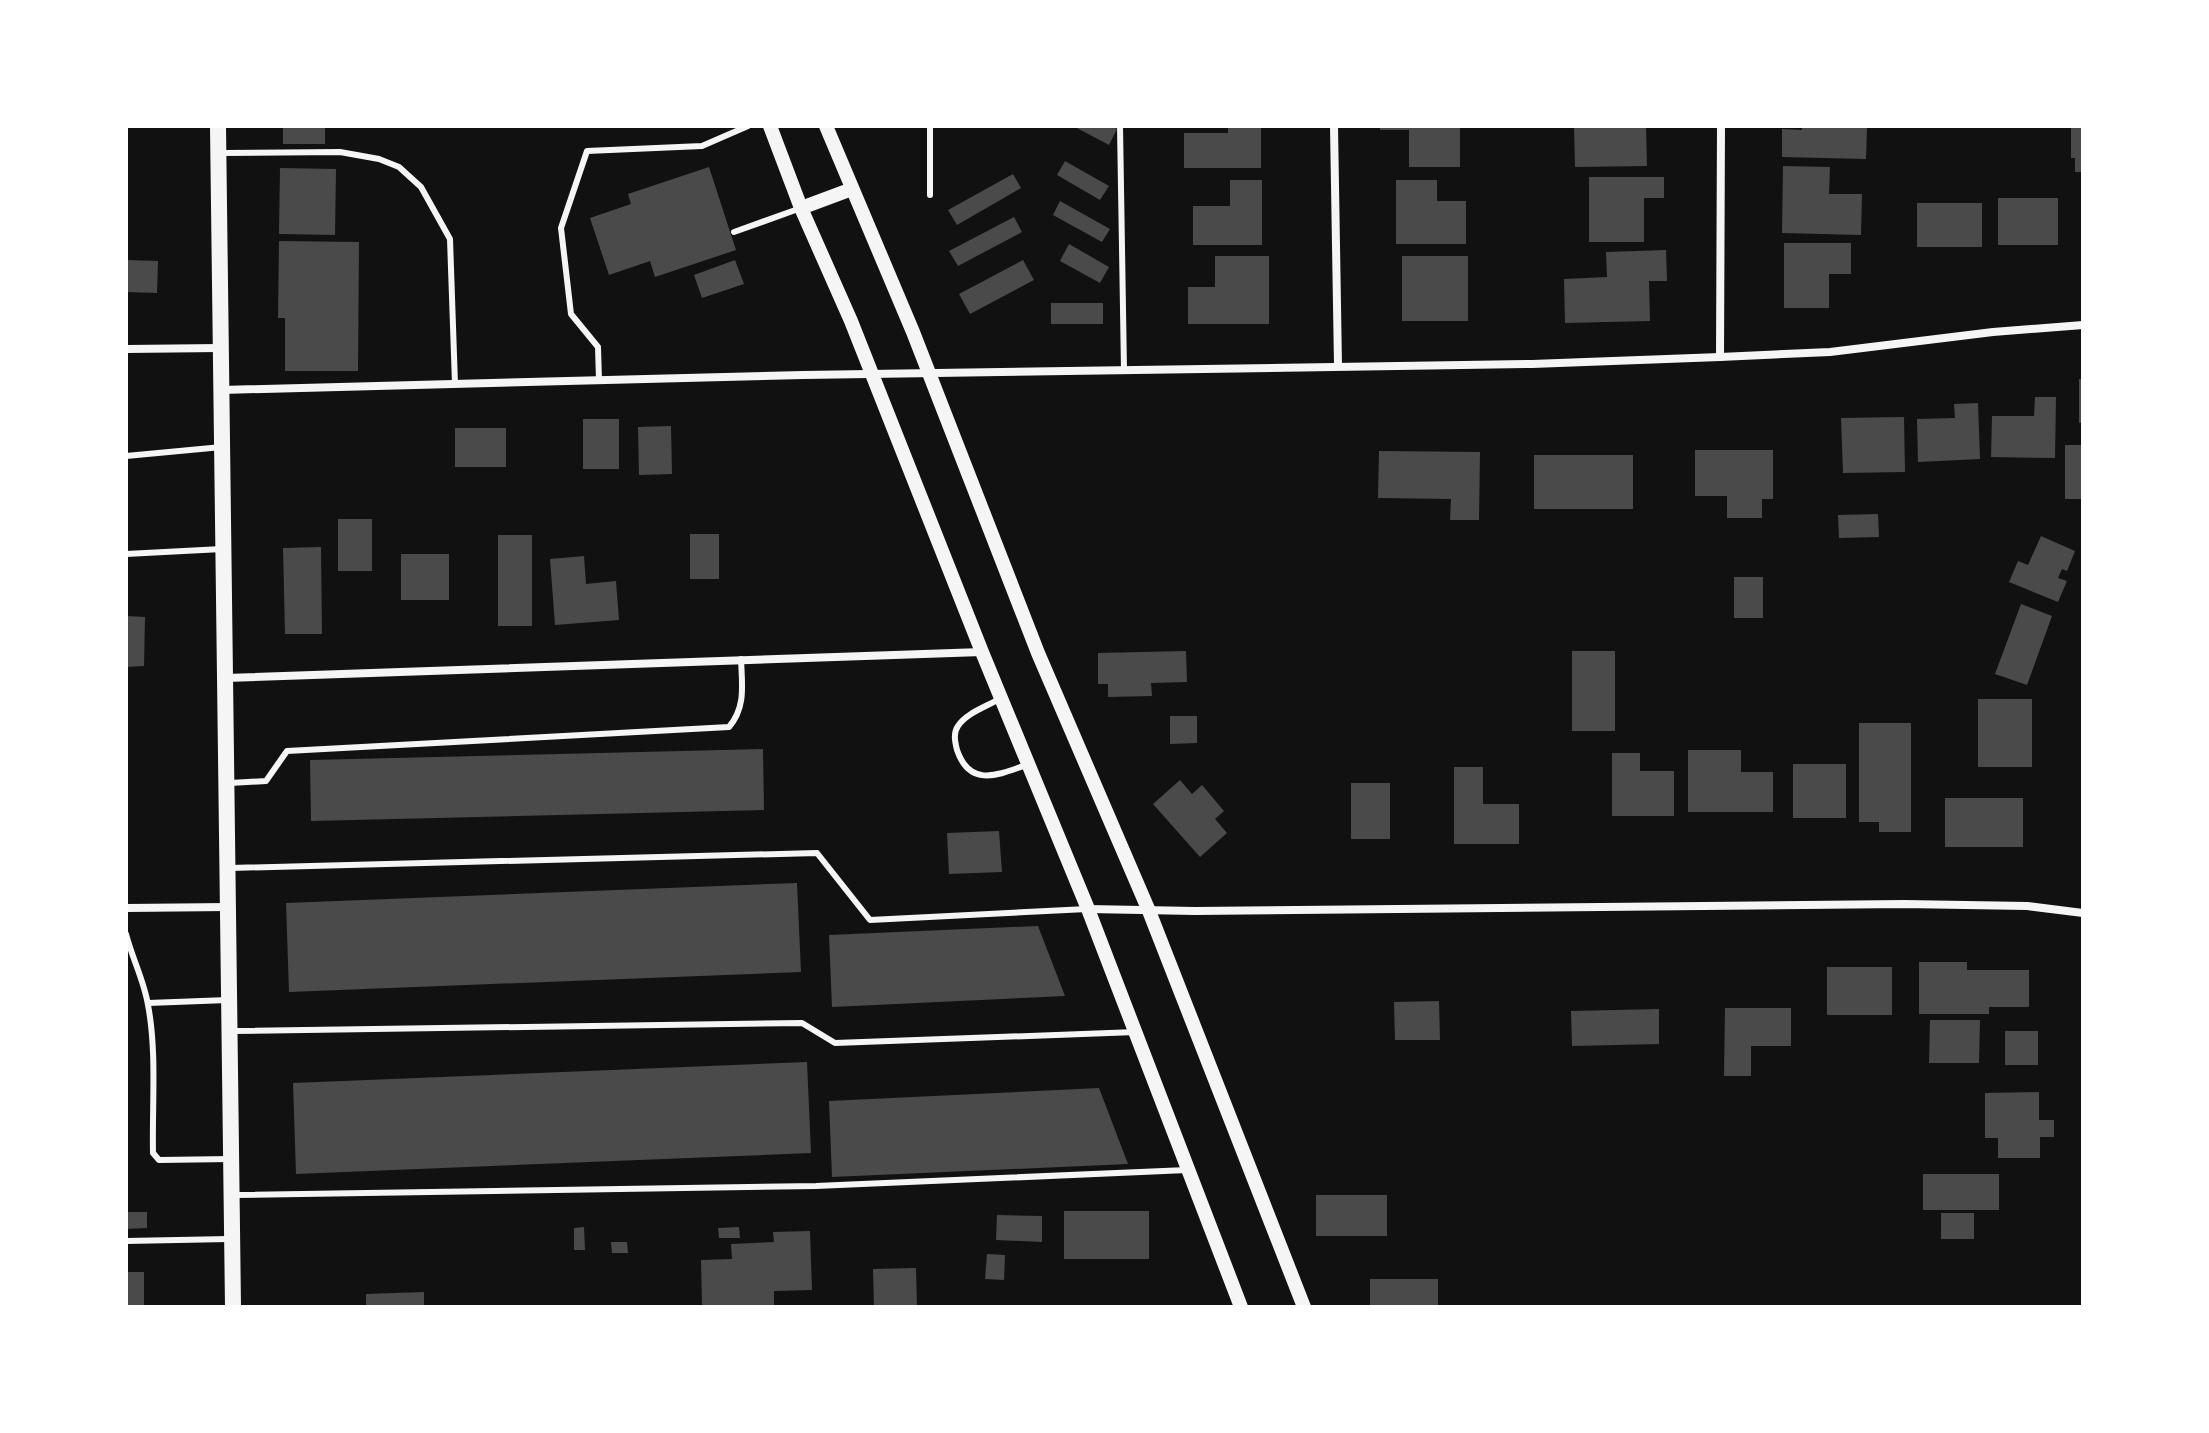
<svg xmlns="http://www.w3.org/2000/svg" width="2209" height="1433" font-family="Commissioner,sans-serif">
<style>
.building{fill:#4a4a4a}
.lines{fill:none;stroke-linecap:round;stroke-linejoin:round}
.service{stroke:#f5f5f5;stroke-width:6}
.minor{stroke:#f5f5f5;stroke-width:8}
.tertiary{stroke:#f5f5f5;stroke-width:14}
.secondary{stroke:#f5f5f5;stroke-width:16}
</style>
<rect width="100%" height="100%" fill="#111"/>
<g class="building">
<rect x="283" y="126" width="42" height="18"/>
<polygon points="1073,126 1111,126 1117,129 1109,145"/>
<polygon points="1228,126 1261,126 1261,168 1184,168 1184,133 1228,133"/>
<polygon points="1380,126 1460,126 1460,167 1409,167 1409,130 1380,130"/>
<polygon points="1574,126 1646,126 1647,166 1575,167"/>
<polygon points="1802,126 1867,126 1866,159 1782,157 1782,129 1802,130"/>
<polygon points="2071,126 2083,126 2083,172 2075,172 2075,158 2071,158"/>
<polygon points="1065,161 1109,186 1100,200 1057,175"/>
<polygon points="1783,166 1830,167 1829,194 1862,194 1861,235 1782,233"/>
<polygon points="709,167 736,250 655,277 650,261 609,275 590,218 631,204 628,194"/>
<polygon points="280,168 336,169 335,235 279,234"/>
<polygon points="1013,174 1021,188 957,225 948,210"/>
<polygon points="1589,177 1664,177 1664,198 1644,198 1644,242 1589,242"/>
<polygon points="1230,180 1262,180 1262,245 1193,245 1193,206 1230,206"/>
<polygon points="1396,180 1437,180 1437,201 1466,201 1466,244 1396,244"/>
<rect x="1998" y="198" width="60" height="47"/>
<polygon points="1060,201 1110,229 1102,242 1053,215"/>
<rect x="1917" y="203" width="65" height="44"/>
<polygon points="1014,217 1022,232 958,266 949,251"/>
<polygon points="279,241 359,242 358,371 285,371 285,318 278,318"/>
<polygon points="1784,243 1851,243 1851,274 1829,274 1829,308 1784,308"/>
<polygon points="1069,244 1109,267 1100,283 1060,261"/>
<polygon points="1666,250 1667,281 1649,281 1650,321 1565,323 1564,279 1607,277 1606,252"/>
<polygon points="1215,256 1269,256 1269,324 1188,324 1188,287 1215,287"/>
<rect x="1402" y="256" width="66" height="65"/>
<polygon points="126,260 158,261 157,293 126,292"/>
<polygon points="735,260 744,284 702,298 694,275"/>
<polygon points="1023,260 1034,280 970,314 959,294"/>
<rect x="1051" y="303" width="52" height="21"/>
<rect x="2079" y="379" width="4" height="44"/>
<polygon points="2035,397 2056,397 2055,458 1991,457 1992,416 2034,416"/>
<polygon points="1978,403 1980,459 1918,462 1917,419 1955,418 1954,404"/>
<polygon points="1904,417 1905,472 1843,473 1841,418"/>
<rect x="583" y="419" width="36" height="50"/>
<polygon points="671,426 672,474 639,475 638,427"/>
<rect x="455" y="428" width="51" height="39"/>
<rect x="2065" y="445" width="18" height="54"/>
<polygon points="1695,450 1773,450 1773,499 1762,499 1762,518 1727,518 1727,496 1695,496"/>
<polygon points="1379,451 1480,452 1479,520 1450,520 1451,499 1378,498"/>
<rect x="1534" y="455" width="99" height="54"/>
<polygon points="1878,514 1879,537 1839,538 1838,515"/>
<rect x="338" y="519" width="34" height="52"/>
<rect x="690" y="534" width="29" height="45"/>
<rect x="498" y="535" width="34" height="91"/>
<polygon points="2041,536 2075,551 2067,571 2062,569 2058,578 2067,581 2058,602 2009,582 2018,561 2028,565"/>
<polygon points="321,547 322,634 285,634 283,548"/>
<rect x="401" y="554" width="48" height="46"/>
<polygon points="584,556 586,584 616,581 619,620 555,625 550,559"/>
<rect x="1734" y="577" width="29" height="41"/>
<polygon points="2021,604 2052,616 2027,685 1995,674"/>
<polygon points="126,616 145,617 144,666 126,667"/>
<polygon points="1186,651 1187,682 1151,683 1152,696 1108,697 1108,684 1098,684 1098,653"/>
<rect x="1572" y="651" width="43" height="80"/>
<rect x="1978" y="699" width="54" height="68"/>
<polygon points="1170,716 1197,716 1197,743 1170,744"/>
<polygon points="1859,723 1911,723 1911,832 1879,832 1879,822 1859,822"/>
<polygon points="763,749 764,810 311,821 310,760"/>
<polygon points="1688,750 1741,750 1741,772 1773,772 1773,812 1688,812"/>
<polygon points="1612,753 1640,753 1640,771 1674,771 1674,816 1612,816"/>
<rect x="1793" y="764" width="53" height="54"/>
<polygon points="1454,767 1483,767 1483,804 1519,804 1519,844 1454,844"/>
<polygon points="1180,780 1192,794 1202,785 1224,811 1215,819 1227,833 1200,857 1153,804"/>
<rect x="1351" y="783" width="39" height="56"/>
<rect x="1945" y="798" width="78" height="49"/>
<polygon points="999,831 1002,872 949,874 947,833"/>
<polygon points="797,883 801,972 289,992 286,903"/>
<polygon points="1038,926 1065,996 832,1007 829,935"/>
<polygon points="1919,962 1967,962 1967,970 2029,970 2029,1007 1989,1007 1989,1014 1919,1014"/>
<rect x="1827" y="967" width="65" height="48"/>
<polygon points="1439,1001 1440,1040 1395,1040 1394,1002"/>
<polygon points="1725,1008 1791,1008 1791,1046 1751,1046 1751,1076 1724,1076"/>
<polygon points="1659,1009 1659,1044 1572,1046 1571,1011"/>
<polygon points="1930,1020 1980,1020 1979,1063 1929,1063"/>
<rect x="2005" y="1031" width="33" height="34"/>
<polygon points="807,1062 811,1153 296,1174 293,1083"/>
<polygon points="1099,1088 1128,1164 832,1177 829,1101"/>
<polygon points="2039,1092 2039,1120 2054,1120 2054,1137 2040,1137 2040,1158 1998,1158 1998,1138 1985,1138 1985,1093"/>
<rect x="1923" y="1174" width="76" height="36"/>
<rect x="1316" y="1195" width="71" height="41"/>
<rect x="1064" y="1211" width="85" height="48"/>
<polygon points="126,1212 147,1212 147,1228 126,1229"/>
<rect x="1941" y="1213" width="33" height="26"/>
<polygon points="997,1215 1042,1216 1042,1242 996,1240"/>
<polygon points="584,1227 585,1250 574,1250 574,1228"/>
<polygon points="739,1227 740,1238 719,1238 718,1228"/>
<polygon points="810,1231 812,1290 774,1291 774,1307 702,1307 701,1260 732,1259 731,1244 774,1242 773,1232"/>
<polygon points="611,1242 627,1242 628,1253 612,1253"/>
<polygon points="987,1254 1005,1255 1004,1280 985,1279"/>
<polygon points="916,1268 917,1307 874,1307 873,1269"/>
<rect x="126" y="1272" width="18" height="35"/>
<rect x="1370" y="1279" width="68" height="28"/>
<polygon points="424,1292 424,1307 366,1307 366,1294"/>
</g>
<g class="lines">
<g class="service">
<polyline points="930,126 930,195"/>
<polyline points="1120,126 1124,370"/>
<polyline points="222,153 340,152 379,159 399,167 421,187 450,239 455,384"/>
<polyline points="734,232 801,208"/>
<polyline points="599,380 598,347 571,314 561,228 587,151 702,146 748,126"/>
<polyline points="126,456 222,447"/>
<polyline points="126,554 222,549"/>
<path d="M1001 698C988 706 966 713 958 726 953 733 955 742 957 750 970 788 998 775 1026 765"/>
<path d="M230 783 266 781 287 751 729 727C746 707 742 685 741 659"/>
<polyline points="231,868 817,853 870,920 1087,909"/>
<path d="M126 934C132 958 144 980 148 1005 157 1052 152 1105 153 1153L159 1160 231 1159"/>
<polyline points="148,1003 228,1000"/>
<polyline points="233,1031 802,1023 835,1043 1136,1032"/>
<polyline points="235,1195 816,1186 1187,1170"/>
<polyline points="126,1241 229,1239"/>
</g>
<g class="minor">
<polyline points="1334,126 1338,365"/>
<polyline points="126,349 220,348"/>
<polyline points="1720,357 1721,126"/>
<polyline points="222,390 803,375 1532,364 1720,357 1830,352 1993,332 2083,325"/>
<polyline points="226,678 982,652"/>
<polyline points="126,908 228,907"/>
<polyline points="1088,909 1195,911 1904,904 2027,906 2083,913"/>
</g>
<g class="tertiary">
<polyline points="770,126 801,208 851,321 982,652 1088,909 1241,1307"/>
<polyline points="826,126 913,332 1038,653 1149,911 1304,1307"/>
<polyline points="801,208 852,189"/>
</g>
<polyline class="secondary" points="218,126 233,1307"/>
</g>
<rect width="2209" height="1433" fill="none" stroke="#ffffff" stroke-width="256"/>
</svg>
